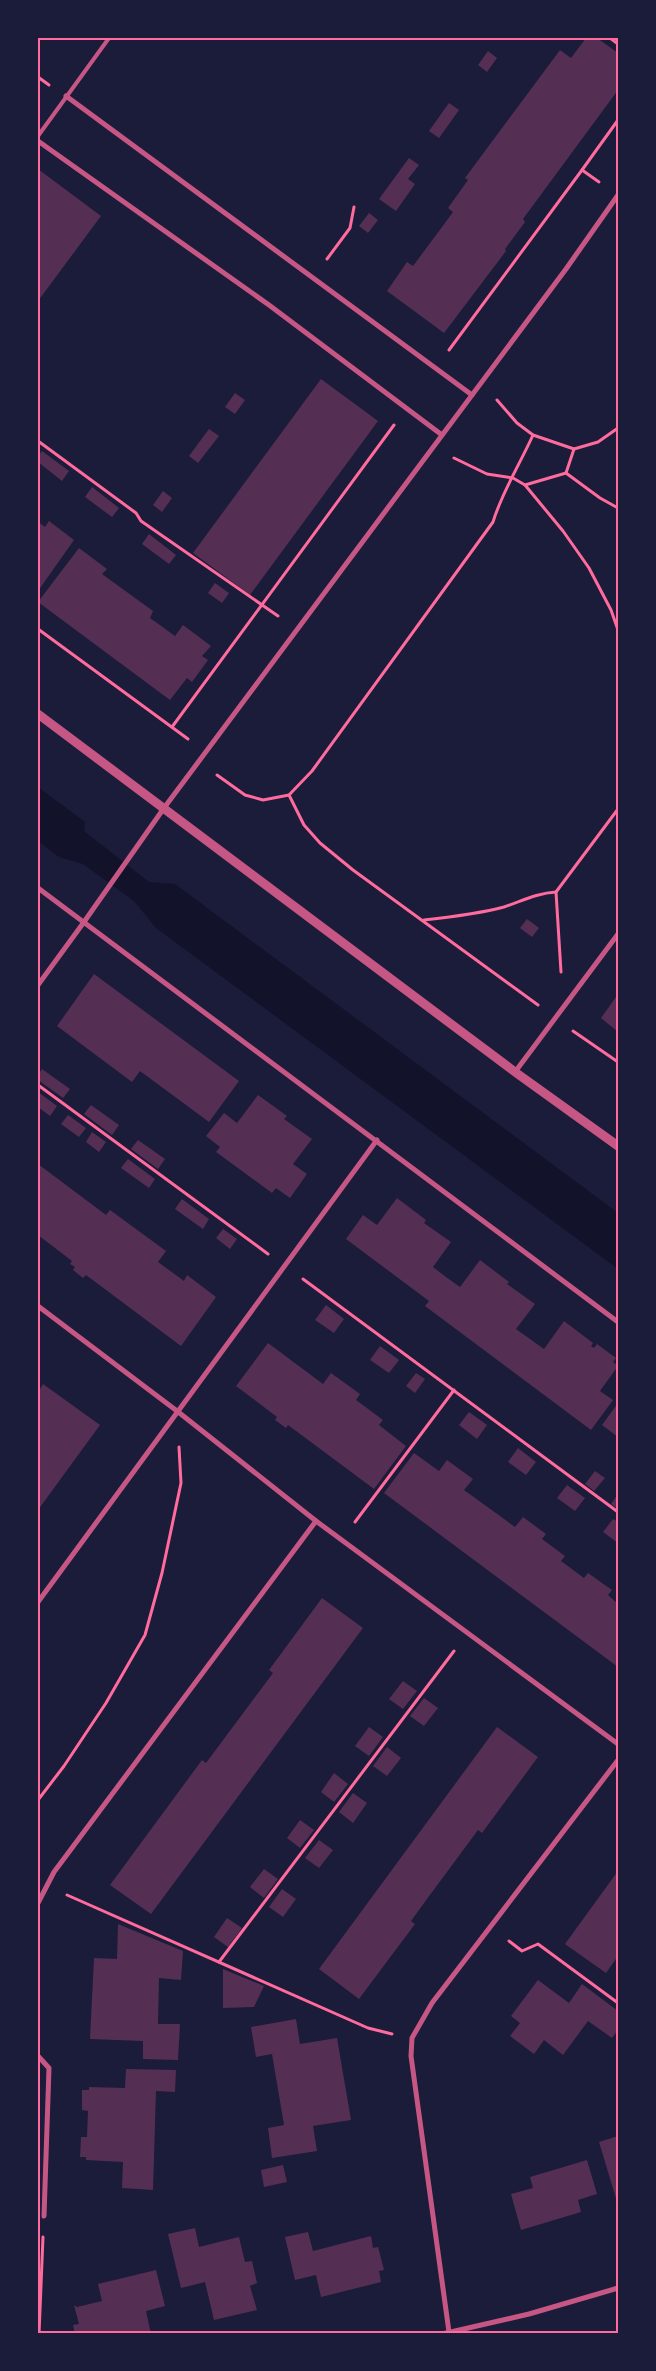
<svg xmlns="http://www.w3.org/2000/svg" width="656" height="2371" font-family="'Open Sans',sans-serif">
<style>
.water{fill:#12122b}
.building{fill:#542f53}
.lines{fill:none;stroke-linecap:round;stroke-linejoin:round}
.path{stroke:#ff6b9d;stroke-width:3}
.service{stroke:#c65784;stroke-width:4}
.minor{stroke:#c65784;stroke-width:5}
.tertiary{stroke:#c65784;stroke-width:9}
.neatline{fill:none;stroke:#ff6b9d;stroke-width:2}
</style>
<rect width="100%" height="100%" fill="#1b1b3a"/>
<polygon class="water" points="38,787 85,822 84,831 149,882 175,884 618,1213 618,1269 156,928 134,901 83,864 59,857 38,841"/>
<g class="building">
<polygon points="586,38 597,38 618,53 618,90 523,219 525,222 505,249 506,251 444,333 387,291 407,262 413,266 445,223 453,212 448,208 468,180 465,178 560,50 571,58"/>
<polygon points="488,51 497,58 487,72 478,65"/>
<polygon points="449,103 459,110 439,138 429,131"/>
<polygon points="409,158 419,165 408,179 415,184 396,211 379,199"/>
<polygon points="38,169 101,216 38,301"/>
<polygon points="369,213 378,220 368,233 359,226"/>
<polygon points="321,379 378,421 250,595 193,553"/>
<polygon points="235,393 245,400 235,414 225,407"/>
<polygon points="209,429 219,436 198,463 189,456"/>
<polygon points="42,451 69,471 62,481 38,462 38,456"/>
<polygon points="92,487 119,508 112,517 85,497"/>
<polygon points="163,491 172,498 162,512 153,505"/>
<polygon points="49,521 74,540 38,591 38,522 45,527"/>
<polygon points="149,534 176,555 169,564 142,544"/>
<polygon points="79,548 107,569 102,574 153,611 150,618 175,636 183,625 211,646 202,656 208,660 192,682 187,678 170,700 38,602"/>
<polygon points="215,583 229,593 222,603 208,593"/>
<polygon points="527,919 539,928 532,937 520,928"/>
<polygon points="94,974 239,1081 209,1122 140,1071 132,1082 57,1026"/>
<polygon points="618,994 618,1032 601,1018"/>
<polygon points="42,1069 70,1089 63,1098 38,1080 38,1075"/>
<polygon points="38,1092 57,1106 50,1116 38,1107"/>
<polygon points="258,1095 287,1116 284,1119 312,1139 293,1164 307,1174 290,1198 276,1188 272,1193 216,1152 220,1147 206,1136 224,1113 237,1123"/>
<polygon points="91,1105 119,1125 112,1135 84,1114"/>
<polygon points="68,1115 86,1128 79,1137 61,1124"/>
<polygon points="92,1132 106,1142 99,1152 86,1142"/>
<polygon points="138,1140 165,1159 158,1169 131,1149"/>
<polygon points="128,1159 155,1179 149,1188 121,1168"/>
<polygon points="38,1164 106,1215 110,1210 166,1251 158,1262 184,1281 187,1275 216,1297 181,1346 86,1275 83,1278 73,1270 75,1267 70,1264 72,1261 38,1235"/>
<polygon points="397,1198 426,1220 424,1223 451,1242 433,1267 446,1277 460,1287 480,1260 509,1282 507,1284 535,1304 516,1329 544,1349 564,1321 593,1343 591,1346 594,1348 597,1344 616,1358 613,1362 618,1366 600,1391 613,1400 591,1430 425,1306 429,1301 346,1239 363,1215 377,1225"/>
<polygon points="182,1199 209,1219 203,1229 175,1209"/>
<polygon points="223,1229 237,1239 230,1249 216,1238"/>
<polygon points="326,1305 344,1319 334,1333 315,1320"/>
<polygon points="268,1343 323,1384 331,1373 360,1394 356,1400 383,1420 379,1425 406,1446 374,1489 288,1425 286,1428 275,1420 277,1417 236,1386"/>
<polygon points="380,1346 399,1360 389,1373 370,1360"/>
<polygon points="416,1373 425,1379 415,1393 406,1386"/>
<polygon points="43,1384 100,1425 38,1510 38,1392"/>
<polygon points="618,1403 618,1437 602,1425"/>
<polygon points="469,1412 487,1425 477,1439 459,1425"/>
<polygon points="518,1448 536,1462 526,1475 508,1462"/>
<polygon points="414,1453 439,1471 447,1460 473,1479 464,1490 515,1527 523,1517 546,1534 542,1539 565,1556 561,1561 584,1578 588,1573 612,1590 608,1595 618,1604 618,1667 384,1493"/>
<polygon points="595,1471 605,1478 594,1491 585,1484"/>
<polygon points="567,1485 585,1498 575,1511 557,1498"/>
<polygon points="618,1494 618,1509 611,1504"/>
<polygon points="613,1519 618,1522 618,1543 603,1532"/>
<polygon points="322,1598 363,1628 151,1914 110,1885 202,1760 206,1763 273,1673 269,1670"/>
<polygon points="403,1681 417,1691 403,1709 389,1699"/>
<polygon points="424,1698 438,1708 424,1726 410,1716"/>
<polygon points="369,1727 383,1737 369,1756 355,1746"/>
<polygon points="497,1727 538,1757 482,1833 478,1830 427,1899 411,1921 415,1924 359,1999 319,1969"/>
<polygon points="387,1747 401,1758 387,1776 373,1766"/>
<polygon points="334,1773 348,1784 334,1802 321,1792"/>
<polygon points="353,1793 367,1803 353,1823 339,1812"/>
<polygon points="300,1820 314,1830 300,1848 287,1838"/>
<polygon points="319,1840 333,1850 319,1868 305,1858"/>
<polygon points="264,1869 278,1879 264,1898 250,1887"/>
<polygon points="618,1871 618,1956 606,1973 565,1944"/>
<polygon points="282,1889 296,1899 283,1917 269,1907"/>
<polygon points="227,1918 242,1928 228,1947 214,1937"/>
<polygon points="118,1924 183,1951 181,1980 159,1978 158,2024 180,2024 178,2060 143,2059 143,2041 90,2039 94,1958 117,1959"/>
<polygon points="223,1969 264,1986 254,2007 223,2008"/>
<polygon points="538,1980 569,2003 582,1984 618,2011 618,2030 612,2038 588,2021 563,2055 544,2040 534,2054 510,2036 520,2023 511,2016"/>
<polygon points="296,2019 300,2044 337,2038 351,2120 313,2126 317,2151 272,2158 268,2128 284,2125 272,2054 256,2057 251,2027"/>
<polygon points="126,2069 176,2070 175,2092 156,2091 153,2190 122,2188 123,2162 86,2160 86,2157 80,2157 81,2137 87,2137 88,2111 82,2110 82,2090 89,2090 89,2087 125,2088"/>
<polygon points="618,2136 618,2205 599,2142"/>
<polygon points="587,2160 597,2194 578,2200 581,2212 521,2230 511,2194 533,2188 530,2177"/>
<polygon points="283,2165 287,2182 264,2187 261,2170"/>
<polygon points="195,2228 199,2247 239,2237 245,2262 252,2261 257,2283 250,2286 257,2310 214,2320 205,2282 181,2288 168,2234"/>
<polygon points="308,2232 313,2251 371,2236 373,2248 378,2247 384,2270 379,2271 381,2282 321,2297 316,2275 295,2280 285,2237"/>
<polygon points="156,2270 165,2306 146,2311 151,2334 75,2334 73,2325 79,2324 74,2305 77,2307 102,2301 98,2284"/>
</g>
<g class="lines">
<g class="path">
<polyline points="610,38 618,44"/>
<polyline points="38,77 49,85"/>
<polyline points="599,182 582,170 618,120"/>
<polyline points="327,259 350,228 354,207"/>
<polyline points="449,350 582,170"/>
<polyline points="497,400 517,423 533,435 574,449 598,442 618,428"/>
<polyline points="38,441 136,513 141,521 278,616"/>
<polyline points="454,458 487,474 513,478 525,485 563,531 589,568 611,610 618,630"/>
<polyline points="566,473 574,449"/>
<polyline points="525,485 566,473 600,498 618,508"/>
<polyline points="38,629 188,739"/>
<polyline points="172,727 394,425"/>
<path d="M217 775 245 795 263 800 289 795 312 771 493 522C502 492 520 464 533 435"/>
<polyline points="289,795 304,825 320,843 353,870 538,1005"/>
<path d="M424 920C451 917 478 914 504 907 522 901 537 893 556 892"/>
<polyline points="561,972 556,892 618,809"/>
<polyline points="573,1031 618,1062"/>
<polyline points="38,1085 268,1254"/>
<polyline points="303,1279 618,1512"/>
<polyline points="355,1522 454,1390"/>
<polyline points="38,1800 64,1766 106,1703 145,1635 162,1573 181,1483 179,1447"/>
<polyline points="67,1895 368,2028 392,2034"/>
<polyline points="509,1941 522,1951 538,1944 618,2003"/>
<polyline points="219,1962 454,1651"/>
<polyline points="39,2334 43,2237"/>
</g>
<polyline class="service" points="38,136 109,38"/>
<g class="minor">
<polyline points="66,96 472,395"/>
<polyline points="38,141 269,305 442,435"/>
<polyline points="38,888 618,1322"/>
<polyline points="38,985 84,922 164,808 566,269 618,195"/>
<polyline points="515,1072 618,934"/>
<polyline points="38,1306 177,1411 316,1521 618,1744"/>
<polyline points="38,1602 377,1140"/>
<polyline points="38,1903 54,1872 316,1521"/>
<polyline points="38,2056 49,2068 44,2216"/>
<polyline points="449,2332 411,2056 412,2038 432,2003 618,1760"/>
<polyline points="442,2334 529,2314 618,2288"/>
</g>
<polyline class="tertiary" points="38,714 515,1072 618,1146"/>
</g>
<rect width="656" height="2371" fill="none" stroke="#1b1b3a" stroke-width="78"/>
<rect x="39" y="39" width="578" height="2293" class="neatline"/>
</svg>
